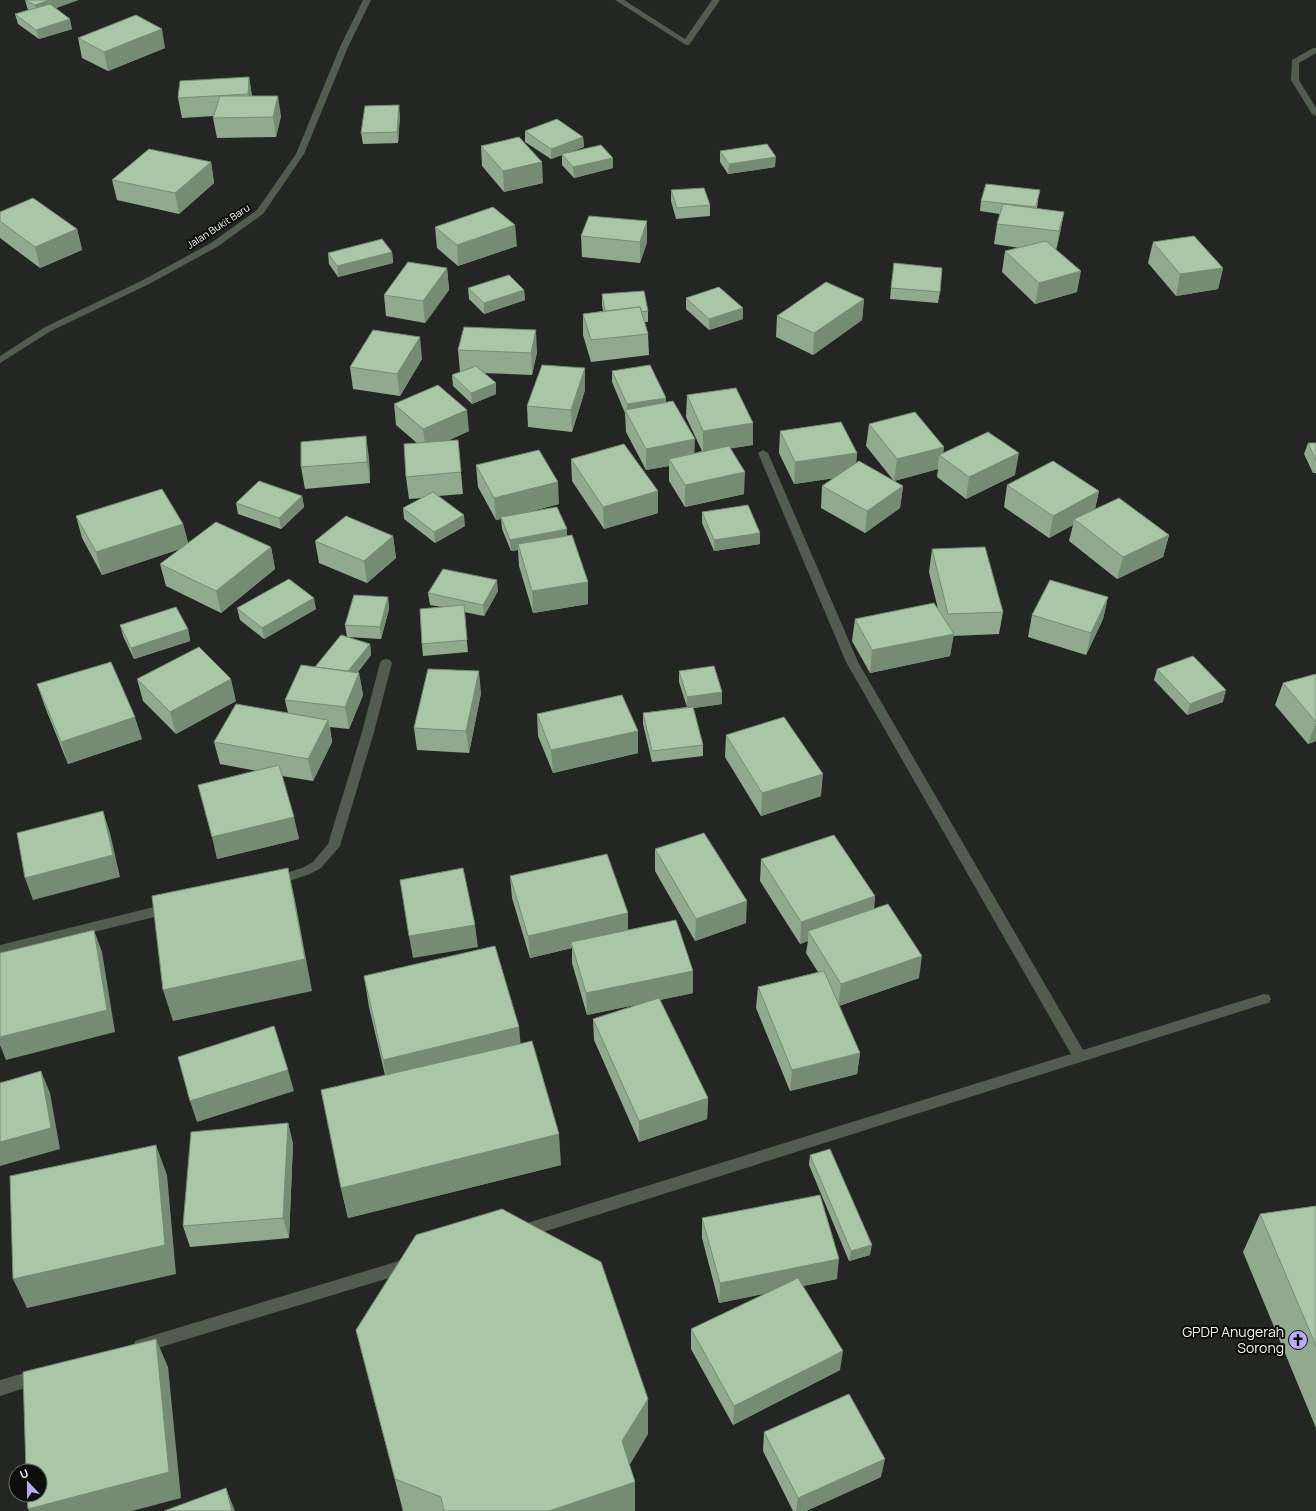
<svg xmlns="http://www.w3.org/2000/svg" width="1316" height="1511" font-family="Manrope,sans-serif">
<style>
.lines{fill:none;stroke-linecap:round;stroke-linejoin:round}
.minor{fill:#525d50;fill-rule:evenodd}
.wall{fill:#91aa8f}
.shaded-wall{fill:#768b74}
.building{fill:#a9c6a6;stroke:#768b74}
.labels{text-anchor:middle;stroke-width:4;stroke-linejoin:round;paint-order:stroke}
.far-street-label{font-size:10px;fill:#f2f5f2;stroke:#0e0f0d}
.near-poi-label{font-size:14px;fill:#f2f5f2;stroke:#0e0f0d;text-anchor:end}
</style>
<rect width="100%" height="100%" fill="#232623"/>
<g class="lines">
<g class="minor">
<polygon points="363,0 371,0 348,47 304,154 263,214 217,247 149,284 51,331 0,363 0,356 45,327 143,280 211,243 257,210 296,154 340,47"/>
<polygon points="615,0 624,0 685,39 712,0 720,0 689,45 686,45"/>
<polygon points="1313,48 1316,48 1316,53 1299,63 1299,80 1316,108 1316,116 1312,114 1291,80 1292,60"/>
<polygon points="763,450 768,453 858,662 1083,1050 1264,994 1269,995 1271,999 1269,1003 1264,1004 521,1239 516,1237 514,1232 516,1227 521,1225 1071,1054 846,662 758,453"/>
<polygon points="386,659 390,660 392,663 374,732 340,846 321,868 310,874 275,886 270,884 269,881 270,878 302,868 313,862 328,844 362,732 380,663 382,660"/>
<polygon points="170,903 175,904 176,908 175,912 0,955 0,945"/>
<polygon points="409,1258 414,1260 417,1265 414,1270 409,1272 141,1353 135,1351 133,1346 135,1341 141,1339"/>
<polygon points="38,1369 44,1372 46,1377 44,1382 0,1396 0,1380"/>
</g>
</g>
<g class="wall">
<polygon points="25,0 56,8 72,29 39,39 18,24 15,14 28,10"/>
<polygon points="78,38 165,48 108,71 82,58"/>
<polygon points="249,77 252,96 281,116 276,137 217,138 213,118 214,116 182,118 178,98"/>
<polygon points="400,115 398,143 363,144 361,133"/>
<polygon points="525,131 583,137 584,147 567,153 613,158 613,168 574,178 562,165 562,155 551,159 525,142"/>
<polygon points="481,146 543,183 504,192 482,166"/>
<polygon points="720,151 775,167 728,174 720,162"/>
<polygon points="211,162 214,183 179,214 117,200 112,180"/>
<polygon points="671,190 710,205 710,216 676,219 671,201"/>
<polygon points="981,201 1038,201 1037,209 1064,212 1060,233 1056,250 1077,292 1035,304 1002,272 1005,251 1019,248 994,244 997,224 1000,214 980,211"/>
<polygon points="0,212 77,229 82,250 40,268 0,238"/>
<polygon points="647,221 647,242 640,263 582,257 581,236"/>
<polygon points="435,227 517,246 458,266 437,248"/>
<polygon points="1153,242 1223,268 1218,289 1176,296 1148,263"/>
<polygon points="392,252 393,263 338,277 329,264 328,253"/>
<polygon points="447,268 449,290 425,323 386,316 384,295"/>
<polygon points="468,288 524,290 525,300 484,314 469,299"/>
<polygon points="891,288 940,292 938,303 890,299"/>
<polygon points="602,294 648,311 648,322 645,322 648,334 649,355 591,362 583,335 583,314 603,311 602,305"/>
<polygon points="686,298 743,308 743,319 709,330 686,309"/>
<polygon points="864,299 862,320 813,355 776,337 777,316"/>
<polygon points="458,350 537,352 532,375 483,373 496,383 496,394 472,404 453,386 452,375 460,372"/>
<polygon points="422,359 400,396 353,389 350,367"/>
<polygon points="612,371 666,398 666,402 694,453 702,451 686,417 687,395 753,423 753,445 730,448 744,494 685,507 669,481 669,466 646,470 626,432 625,413 612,382"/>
<polygon points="585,390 572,432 528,427 527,406"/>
<polygon points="394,404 469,431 447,441 458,440 463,494 438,496 465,526 435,543 404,519 403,508 422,498 409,499 406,477 417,443 396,425"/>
<polygon points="869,424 944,447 943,454 1015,475 966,499 937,477 938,469 894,481 866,446"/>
<polygon points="780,431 857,453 856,463 903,486 900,508 865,533 821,508 822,486 835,478 794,484 779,453"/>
<polygon points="1308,443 1316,443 1316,473 1313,473 1304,454"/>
<polygon points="369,458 370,483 305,489 301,467"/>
<polygon points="571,459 658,513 604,529 572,481"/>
<polygon points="476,465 559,504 521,514 567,529 567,536 588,582 588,604 533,613 519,566 518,550 511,551 502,529 501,519 496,520 478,487"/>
<polygon points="1007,485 1099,491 1095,509 1169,535 1163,557 1117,579 1069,541 1073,525 1049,538 1004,507"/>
<polygon points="302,496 304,507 281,529 238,514 236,503"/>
<polygon points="702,512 760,533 760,544 714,551 702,523"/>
<polygon points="76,516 183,524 188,543 271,547 275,569 221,613 166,586 160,564 180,549 102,575 82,538"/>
<polygon points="393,536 396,558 367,583 319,563 315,541"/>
<polygon points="932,549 1003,612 999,634 953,636 950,656 870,673 852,641 855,619 938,609 929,572"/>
<polygon points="498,591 484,616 464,612 468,652 423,656 422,644 442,607 430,605 428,593"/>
<polygon points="388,597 389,609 381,639 347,637 345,625"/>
<polygon points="1108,597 1103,619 1086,655 1028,637 1032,615"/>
<polygon points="237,608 316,609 264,639 240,620"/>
<polygon points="120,625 188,629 190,641 134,659 123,636"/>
<polygon points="370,644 371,655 358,672 359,673 363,695 349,729 330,727 332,742 313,781 282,776 299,839 217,859 257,771 220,764 214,742 288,713 285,700 315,667"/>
<polygon points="1157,669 1223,702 1187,715 1154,680"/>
<polygon points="679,671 722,692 722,704 693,708 703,745 703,756 652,762 643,724 643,713 687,707 679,682"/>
<polygon points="1316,674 1316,741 1308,744 1275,705 1283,683"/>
<polygon points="137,679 236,701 176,734 143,701"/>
<polygon points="37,684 142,739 68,764 45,707"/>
<polygon points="481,693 469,753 417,750 414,728"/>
<polygon points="537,714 638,731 638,753 553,773 538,736"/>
<polygon points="726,735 821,796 761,816 725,757"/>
<polygon points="655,849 746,923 695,941 655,871"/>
<polygon points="761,859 875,896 874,909 919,978 839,1006 860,1053 857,1074 790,1091 756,1008 758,987 818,972 806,953 808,941 800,944 760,881"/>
<polygon points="510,876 628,930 693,993 660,1000 708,1098 707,1119 639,1142 594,1040 593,1019 639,1004 587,1015 572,963 572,948 530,958 512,898"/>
<polygon points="364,976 520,1044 561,1165 348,1218 341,1188 385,1075 369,1007"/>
<polygon points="288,1123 293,1144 289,1238 190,1247 183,1226"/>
<polygon points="810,1155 870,1255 849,1261 809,1165"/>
<polygon points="1316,1206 1316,1428 1243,1252 1260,1214"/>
<polygon points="702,1218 837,1279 803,1286 840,1370 733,1425 691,1349 691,1329 767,1293 719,1303 702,1238"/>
<polygon points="356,1330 648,1399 648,1434 629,1465 635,1511 403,1511"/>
<polygon points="764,1432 881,1477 806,1511 793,1511 763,1451"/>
</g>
<g class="shaded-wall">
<polygon points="50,0 79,0 37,15 35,5"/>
<polygon points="70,19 72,29 39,39 36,30"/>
<polygon points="162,29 165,48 108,71 104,52"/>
<polygon points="249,77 252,97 252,114 248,94"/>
<polygon points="278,96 281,116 276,137 273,117"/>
<polygon points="399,105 400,115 398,143 397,132"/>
<polygon points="583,137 584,147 551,159 551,149"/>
<polygon points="776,157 775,167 728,174 729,164"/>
<polygon points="613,158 613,168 574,178 573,167"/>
<polygon points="211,162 214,183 179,214 175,193"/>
<polygon points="542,162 543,183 504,192 503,171"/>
<polygon points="1064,212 1060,233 1056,252 1059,231"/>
<polygon points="647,221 647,242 640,263 640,242"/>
<polygon points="515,225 517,246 458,266 457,245"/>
<polygon points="77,229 82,250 40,268 35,247"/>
<polygon points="392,252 393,263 338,277 337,266"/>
<polygon points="447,268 449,290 425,323 423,301"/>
<polygon points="1223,268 1218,289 1176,296 1180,274"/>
<polygon points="1081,271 1077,292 1035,304 1039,283"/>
<polygon points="524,290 525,300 484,314 484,303"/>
<polygon points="864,299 862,320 813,355 814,333"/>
<polygon points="743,308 743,319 709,330 709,319"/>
<polygon points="536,330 537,352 532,375 531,353"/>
<polygon points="420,337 422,359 400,396 397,374"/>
<polygon points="585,368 585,390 572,432 571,410"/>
<polygon points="496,383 496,394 472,404 471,393"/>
<polygon points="666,398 665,409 627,412 627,404"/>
<polygon points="467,410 469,431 426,451 423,429"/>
<polygon points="753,423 753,445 703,453 703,431"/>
<polygon points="366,436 369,458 370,483 367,462"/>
<polygon points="695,439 694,461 669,459 669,466 646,470 646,449"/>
<polygon points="944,447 942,457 939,455 938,469 894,481 897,459"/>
<polygon points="857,453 855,475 794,484 795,462"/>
<polygon points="1019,453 1015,475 966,499 969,477"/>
<polygon points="745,472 744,494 685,507 685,485"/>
<polygon points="558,482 559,504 496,520 494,498"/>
<polygon points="903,486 900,508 865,533 867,511"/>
<polygon points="658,491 658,513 604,529 603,507"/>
<polygon points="1099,491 1094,513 1074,519 1073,525 1049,538 1053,516"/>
<polygon points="302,496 304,507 281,529 279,518"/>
<polygon points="464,515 465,526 435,543 434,532"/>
<polygon points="183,524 189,546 102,575 96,552"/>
<polygon points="567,529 567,540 518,544 518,550 511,551 510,540"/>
<polygon points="760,533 760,544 714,551 714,540"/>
<polygon points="1169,535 1163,557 1117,579 1123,557"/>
<polygon points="393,536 396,558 367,583 364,561"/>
<polygon points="271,547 275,569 221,613 216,591"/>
<polygon points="497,580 498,591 484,616 483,605"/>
<polygon points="588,582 588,604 533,613 532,591"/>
<polygon points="388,597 389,609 381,639 380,627"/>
<polygon points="1108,597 1103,619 1086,655 1091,633"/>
<polygon points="314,598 316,609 264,639 262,628"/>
<polygon points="188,629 190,641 134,659 131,648"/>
<polygon points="954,634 950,656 870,673 872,650"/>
<polygon points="370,644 371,655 346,687 344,676"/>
<polygon points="479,671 481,693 469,753 466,731"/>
<polygon points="359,673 363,695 349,729 345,707"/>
<polygon points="231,679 236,701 176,734 170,712"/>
<polygon points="1226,690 1223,702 1187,715 1190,704"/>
<polygon points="722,692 722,704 687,709 687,697"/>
<polygon points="135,717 142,739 68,764 61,742"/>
<polygon points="328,720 332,742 313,781 308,759"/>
<polygon points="1316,722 1316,741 1308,744"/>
<polygon points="638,731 638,753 553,773 551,750"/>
<polygon points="823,774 821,796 761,816 762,793"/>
<polygon points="103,811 110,833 120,877 33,900 25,878"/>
<polygon points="294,817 299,839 217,859 212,837"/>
<polygon points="288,868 295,900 312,991 173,1021 163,990"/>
<polygon points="875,896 872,918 808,931 808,941 800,944 801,922"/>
<polygon points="747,901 746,923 695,941 696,919"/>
<polygon points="628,913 628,935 571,942 572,948 530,958 528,936"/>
<polygon points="475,925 478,947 413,958 409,936"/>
<polygon points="94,930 102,952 115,1032 6,1060 0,1045 0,1037"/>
<polygon points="922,956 919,978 838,1006 841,984"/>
<polygon points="693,971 693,993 587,1015 586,993"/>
<polygon points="519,1027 522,1058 389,1091 383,1060"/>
<polygon points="860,1053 857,1074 790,1091 792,1070"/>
<polygon points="288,1070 294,1091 197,1122 190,1101"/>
<polygon points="41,1071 50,1093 60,1149 0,1166 0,1142"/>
<polygon points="708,1098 707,1119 639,1142 639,1121"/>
<polygon points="288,1123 293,1144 289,1238 283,1218"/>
<polygon points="559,1134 561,1165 348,1218 341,1188"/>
<polygon points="156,1145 167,1175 176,1274 27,1308 13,1279"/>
<polygon points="872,1245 870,1255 849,1261 851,1251"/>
<polygon points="839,1259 837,1279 719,1303 720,1283"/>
<polygon points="156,1339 168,1367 181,1498 132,1511 29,1511 28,1509"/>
<polygon points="843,1351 840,1370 733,1425 734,1406"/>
<polygon points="648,1399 648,1434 623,1476 622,1441"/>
<polygon points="885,1459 881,1477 806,1511 796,1511 798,1498"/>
<polygon points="635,1482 635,1511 549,1511"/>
<polygon points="226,1488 233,1506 235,1511 232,1511"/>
</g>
<g class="building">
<polygon points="25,0 50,0 35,5"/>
<polygon points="50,4 70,19 36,30 15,14"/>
<polygon points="136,15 162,29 104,52 78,38"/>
<polygon points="249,77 248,94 178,98 180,81"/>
<polygon points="220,96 278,96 273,117 213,118"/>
<polygon points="399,105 397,132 361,133 365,106"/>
<polygon points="557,119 583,137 551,149 525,131"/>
<polygon points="519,137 542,162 503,171 481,146"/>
<polygon points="767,144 776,157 729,164 720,151"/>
<polygon points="601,145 613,158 573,167 562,154"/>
<polygon points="149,149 211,162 175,193 112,180"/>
<polygon points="986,184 1040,190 1036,207 981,201"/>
<polygon points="704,188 710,205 677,208 671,190"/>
<polygon points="33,198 77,229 35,247 0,221 0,212"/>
<polygon points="1003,204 1064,212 1059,231 997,224"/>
<polygon points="493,207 515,225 457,245 435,227"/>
<polygon points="589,216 647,221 640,242 581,236"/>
<polygon points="1194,236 1223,268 1180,274 1153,242"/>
<polygon points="382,239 392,252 337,266 328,253"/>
<polygon points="1046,241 1081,271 1039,283 1005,251"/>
<polygon points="408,262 447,268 423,301 384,295"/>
<polygon points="894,263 942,268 940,292 891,288"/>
<polygon points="509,275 524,290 484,303 468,288"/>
<polygon points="826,282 864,299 814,333 777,316"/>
<polygon points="719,287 743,308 709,319 686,298"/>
<polygon points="644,291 648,311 641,312 640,307 605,311 602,294"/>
<polygon points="640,307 648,334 591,340 583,314"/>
<polygon points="464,327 536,330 531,353 458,350"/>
<polygon points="373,330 420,337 397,374 350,367"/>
<polygon points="542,365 585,368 571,410 527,406"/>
<polygon points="650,365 666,398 627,404 612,371"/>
<polygon points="476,366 496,383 471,393 452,375"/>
<polygon points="438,385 467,410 423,429 394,404"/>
<polygon points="736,388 753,423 703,431 687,395"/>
<polygon points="673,401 695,439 646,449 625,410"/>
<polygon points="915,412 944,447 897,459 869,424"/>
<polygon points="841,422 857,453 795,462 780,431"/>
<polygon points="988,432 1019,453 969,477 939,455"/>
<polygon points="366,436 367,462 301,467 301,442"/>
<polygon points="458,440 461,472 406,477 404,444"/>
<polygon points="1308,443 1316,443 1316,461"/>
<polygon points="624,444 658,491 603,507 571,459"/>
<polygon points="729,446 745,472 685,485 669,459"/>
<polygon points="539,450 558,482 494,498 476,465"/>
<polygon points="859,461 903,486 867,511 822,486"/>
<polygon points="1053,461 1099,491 1053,516 1007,485"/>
<polygon points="259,481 302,496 279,518 236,503"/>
<polygon points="162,489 183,524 96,552 76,516"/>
<polygon points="433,492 464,515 434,532 403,508"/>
<polygon points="1119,498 1169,535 1123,557 1074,519"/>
<polygon points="748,505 760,533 714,540 702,512"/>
<polygon points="557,507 567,529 510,540 501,517"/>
<polygon points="346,516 393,536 364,561 315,541"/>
<polygon points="216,522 271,547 216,591 160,564"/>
<polygon points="572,535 588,582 532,591 518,544"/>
<polygon points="985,547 1003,612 948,614 932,549"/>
<polygon points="443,569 497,580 483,605 428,593"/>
<polygon points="289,579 314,598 262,628 237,608"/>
<polygon points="1050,580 1108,597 1091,633 1032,615"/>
<polygon points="354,595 388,597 380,627 345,625"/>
<polygon points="934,603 954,634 872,650 855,619"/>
<polygon points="464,605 467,640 422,644 420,609"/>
<polygon points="176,607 188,629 131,648 120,625"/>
<polygon points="341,635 370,644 348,671 315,667"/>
<polygon points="199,647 231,679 170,712 137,679"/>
<polygon points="1193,656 1226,690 1190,704 1157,669"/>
<polygon points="111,662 135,717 61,742 37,684"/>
<polygon points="301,665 359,673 345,707 285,700"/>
<polygon points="714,666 722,692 687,697 679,671"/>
<polygon points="428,669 479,671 466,731 414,728"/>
<polygon points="1316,674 1316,722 1283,683"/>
<polygon points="622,695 638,731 551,750 537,714"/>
<polygon points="236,704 328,720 308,759 214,742"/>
<polygon points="693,707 703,745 652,751 643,713"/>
<polygon points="784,717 823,774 762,793 726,735"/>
<polygon points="279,765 294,817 212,837 198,785"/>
<polygon points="103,811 113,855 25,878 17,833"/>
<polygon points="704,833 747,901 696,919 655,849"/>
<polygon points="834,835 875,896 801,922 761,859"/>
<polygon points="607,854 628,913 528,936 510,876"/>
<polygon points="288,868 305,959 163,990 152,896"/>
<polygon points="463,868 475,925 409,936 400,880"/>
<polygon points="888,904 922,956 841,984 808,931"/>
<polygon points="676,920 693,971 586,993 571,942"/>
<polygon points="94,930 107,1010 0,1037 0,953"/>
<polygon points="495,946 519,1027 383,1060 364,976"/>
<polygon points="824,971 860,1053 792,1070 758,987"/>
<polygon points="659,998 708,1098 639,1121 593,1019"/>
<polygon points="274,1026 288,1070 190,1101 178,1057"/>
<polygon points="532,1041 559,1134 341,1188 321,1090"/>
<polygon points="41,1071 51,1128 0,1142 0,1083"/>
<polygon points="288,1123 283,1218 183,1226 191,1132"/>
<polygon points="156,1145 165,1245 13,1279 10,1176"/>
<polygon points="830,1149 872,1245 851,1251 810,1155"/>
<polygon points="820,1195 839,1259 720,1283 702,1218"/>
<polygon points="1316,1206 1316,1346 1260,1214"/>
<polygon points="502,1209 601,1262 648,1399 622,1441 635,1482 549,1511 444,1511 441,1497 395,1479 356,1330 416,1235"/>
<polygon points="798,1278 843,1351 734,1406 691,1329"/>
<polygon points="156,1339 169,1472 28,1509 27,1495 40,1495 40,1471 26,1471 23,1372"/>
<polygon points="849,1394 885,1459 798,1498 764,1432"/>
<polygon points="226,1488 232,1511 164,1511"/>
</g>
<defs>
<g id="church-disc" transform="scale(1)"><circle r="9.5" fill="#b9abf7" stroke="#0e0f0d"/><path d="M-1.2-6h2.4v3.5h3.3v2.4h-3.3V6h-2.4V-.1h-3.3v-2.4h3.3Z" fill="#111"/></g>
</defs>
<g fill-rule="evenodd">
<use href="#church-disc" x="1298" y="1340"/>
</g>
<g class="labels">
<g class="far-street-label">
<text transform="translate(218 226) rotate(-33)" y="4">Jalan Bukit Baru</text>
</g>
<g class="near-poi-label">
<text x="1284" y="1337">GPDP Anugerah<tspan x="1284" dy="16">Sorong</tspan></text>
</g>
</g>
<g transform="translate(28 1483) rotate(338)"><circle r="19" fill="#0e0f0d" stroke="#696b69"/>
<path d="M0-3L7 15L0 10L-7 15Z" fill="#b9abf7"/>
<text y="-6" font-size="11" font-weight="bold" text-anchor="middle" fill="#f2f5f2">U</text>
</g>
</svg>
